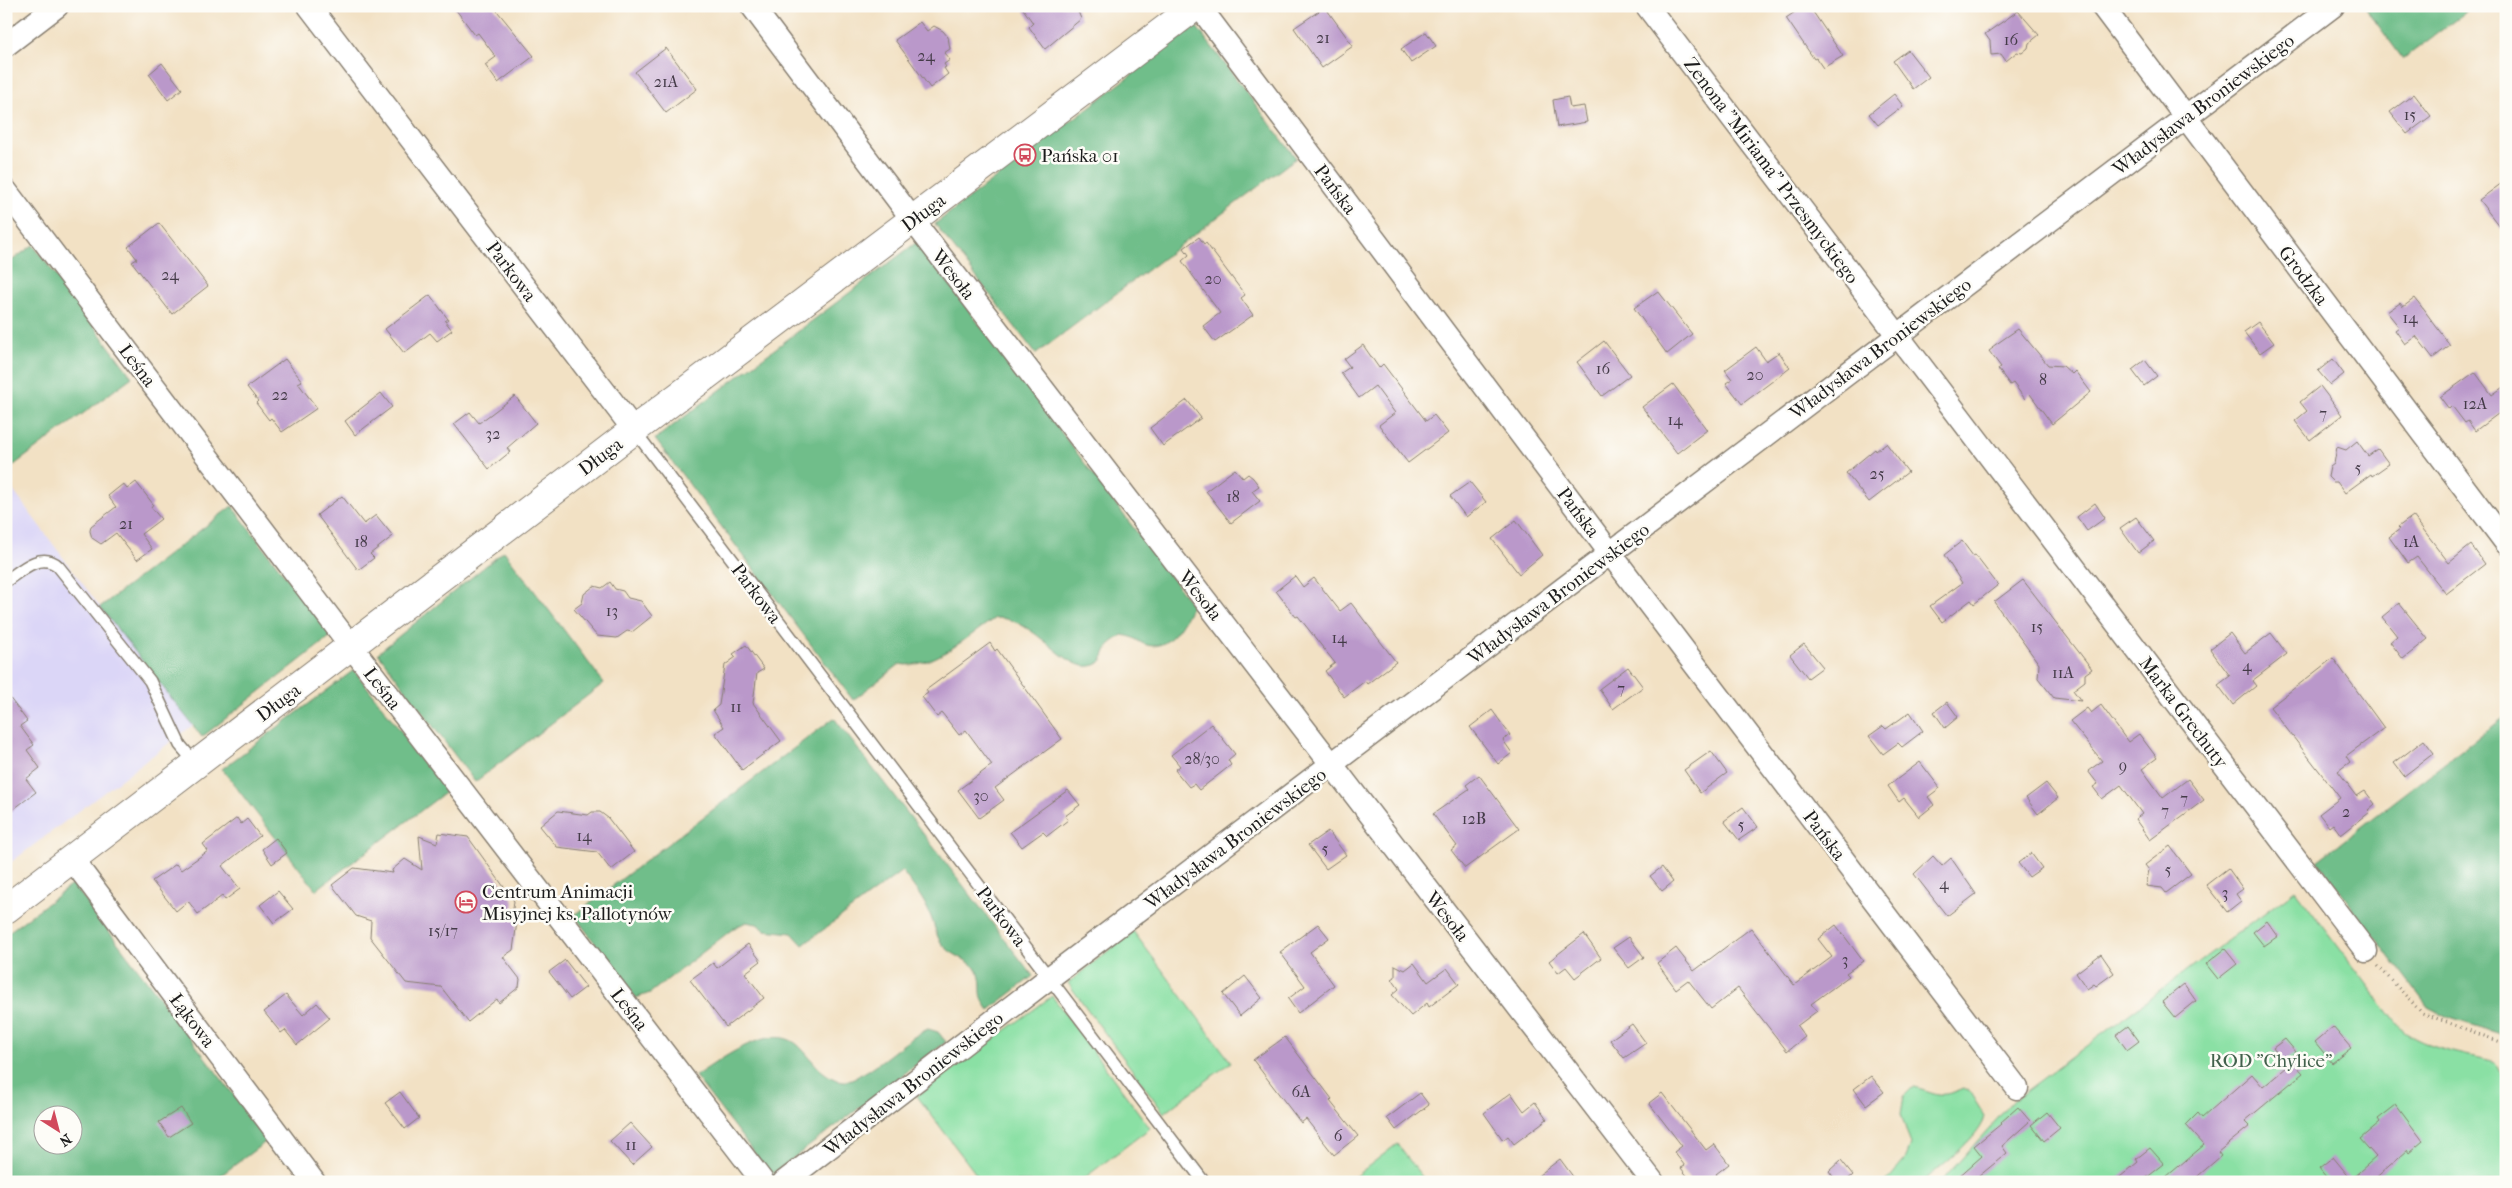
<svg xmlns="http://www.w3.org/2000/svg" width="2512" height="1188" font-family="'IM FELL French Canon',serif">
<style>
.built{fill:#dbd6f7}
.green{fill:#8ae0a4;stroke:#537e60}
.forest{fill:#6fbe8a;stroke:#466d53;fill-rule:evenodd}
.building{fill:#ba98ca}
.lines{fill:none;stroke-linecap:round;stroke-linejoin:round}
.lane-casing{stroke:#877e70;stroke-width:14}
.street-casing{stroke:#877e70;stroke-width:25}
.secondary-casing{stroke:#877e70;stroke-width:30}
.path{stroke:#877e70;stroke-width:3;stroke-dasharray:1 4;stroke-linecap:butt}
.lane{stroke:#fff;stroke-width:11}
.street{stroke:#fff;stroke-width:22}
.secondary{stroke:#fff;stroke-width:28}
.labels{text-anchor:middle;stroke-width:5;stroke-linejoin:round;paint-order:stroke}
.number-label{font-size:16px;fill:#443b48}
.street-label{font-size:19px;fill:#1c1c1c;stroke:#fdfcf7}
.poi-label{font-size:19px;fill:#1c1c1c;stroke:#fdfcf7;text-anchor:start}
.park-label{font-size:19px;fill:#42614c;stroke:#fdfcf7}
</style>
<rect width="100%" height="100%" fill="#fdfcf7"/>
<filter id="ink" filterUnits="userSpaceOnUse"><feTurbulence type="fractalNoise" baseFrequency=".02" numOctaves="2"/><feDisplacementMap in="SourceGraphic" scale="10" xChannelSelector="R" yChannelSelector="G"/><feConvolveMatrix kernelMatrix="1 2 1 2 8 2 1 2 1" color-interpolation-filters="sRGB"/></filter>
<filter id="wash" filterUnits="userSpaceOnUse"><feTurbulence type="fractalNoise" baseFrequency=".0096" numOctaves="4" result="noise"/><feDisplacementMap in="SourceGraphic" scale="20" xChannelSelector="R" yChannelSelector="G"/><feGaussianBlur stdDeviation="1.12" result="paint"/><feColorMatrix in="noise" values="0 0 0 0 0 0 0 0 0 0 0 0 0 0 0 0 0 1.4 0 .05"/><feComposite in="paint" operator="in"/></filter>
<g filter="url(#wash)">
<rect width="100%" height="100%" fill="#f2e1c4"/>
<polygon class="built" points="6,481 100,607 193,725 6,866"/>
<g class="green">
<path d="M2295 890 2402 1030C2426 1049 2465 1054 2495 1062L2506 1083V1182H1941L2014 1100Z"/>
<polygon points="1133,931 1231,1062 1164,1113 1068,983"/>
<polygon points="1052,996 1150,1128 1079,1182 982,1182 917,1096"/>
<path d="M1913 1087C1938 1092 1937 1100 1964 1088L1969 1091 1985 1117C1977 1140 1941 1165 1923 1182H1886L1905 1160 1911 1145 1901 1114 1904 1096Z"/>
<polygon points="1397,1144 1426,1182 1348,1182"/>
</g>
<g class="forest">
<polygon points="2364,6 2474,6 2403,59"/>
<polygon points="1196,26 1296,158 1036,354 935,224"/>
<path d="M917 242 1192 605C1184 622 1168 654 1144 644 1133 639 1136 637 1122 635 1119 638 1113 641 1110 644 1104 651 1105 662 1095 665 1066 676 1035 616 995 618 971 634 930 671 900 664L853 700 655 439Z"/>
<polygon points="33,245 132,377 6,471 6,265"/>
<polygon points="232,506 331,636 202,737 100,607"/>
<polygon points="504,551 604,683 475,782 378,653"/>
<polygon points="354,670 447,791 316,890 222,769"/>
<polygon points="2506,716 2506,1036 2450,1018 2428,1007 2317,861"/>
<path d="M834 718 1033 976 989 1010C976 993 984 990 979 974 974 961 955 957 946 948 936 939 936 929 931 917 925 900 913 886 902 871L803 945 792 933 765 930 757 924 746 922 734 928 650 993 636 998 574 915Z"/>
<path d="M73 884 268 1140 212 1182H6V934ZM42 1116H72V1146H42Z"/>
<path d="M928 1029 938 1032 946 1042 771 1175 695 1076C721 1060 771 1020 799 1046 815 1062 819 1074 842 1082 872 1075 900 1042 928 1029Z"/>
</g>
<g id="blocks">
<g class="building">
<polygon points="453,6 493,6 534,56 498,83 485,65 496,57 478,33 475,35"/>
<polygon points="1021,6 1076,6 1081,19 1045,49 1029,27 1033,23"/>
<polygon points="1804,6 1809,6 1843,56 1823,68 1816,58 1814,59 1786,18"/>
<polygon points="1325,7 1353,46 1322,68 1294,28"/>
<polygon points="2018,11 2039,35 2029,43 2028,48 2022,53 2017,52 2006,61 2001,54 1991,55 1990,41 1985,34"/>
<polygon points="920,22 927,31 934,26 943,31 948,37 950,49 944,53 950,60 944,64 946,67 944,68 948,74 930,88 895,40"/>
<polygon points="1426,32 1436,46 1411,63 1401,49"/>
<polygon points="666,48 697,89 666,113 635,72"/>
<polygon points="1908,50 1929,77 1913,89 1893,61"/>
<polygon points="162,63 182,89 168,100 149,74"/>
<polygon points="1894,94 1903,106 1878,125 1869,114"/>
<polygon points="2414,94 2431,116 2407,134 2390,112"/>
<polygon points="1568,97 1570,108 1584,106 1587,122 1557,127 1553,100"/>
<polygon points="2506,180 2506,235 2479,200"/>
<polygon points="159,223 208,286 172,314 132,262 137,259 128,247"/>
<polygon points="1199,237 1204,244 1206,243 1245,295 1241,298 1253,315 1215,342 1203,326 1220,313 1182,261 1189,255 1184,248"/>
<polygon points="1658,291 1692,334 1667,354 1634,308"/>
<polygon points="430,295 448,319 445,321 452,330 437,341 430,333 404,353 385,329"/>
<polygon points="2415,298 2450,345 2433,358 2416,336 2405,344 2395,330 2399,327 2387,312 2400,303 2403,307"/>
<polygon points="2258,322 2274,343 2260,353 2244,332"/>
<polygon points="2018,329 2048,365 2063,366 2072,374 2075,371 2091,392 2052,424 2030,394 2025,399 2013,383 2010,385 1998,369 2001,367 1989,351 1993,348 1992,347"/>
<polygon points="1604,341 1630,375 1602,396 1577,362"/>
<polygon points="1363,345 1379,368 1383,364 1426,421 1434,415 1448,433 1408,463 1379,425 1395,413 1375,386 1359,398 1341,373 1350,367 1344,359"/>
<polygon points="1756,347 1766,361 1779,352 1790,368 1742,404 1726,383 1732,379 1725,370"/>
<polygon points="285,359 302,381 298,383 317,408 282,432 271,418 269,420 256,403 258,401 247,387"/>
<polygon points="2333,359 2344,374 2330,385 2318,371"/>
<polygon points="2145,360 2157,376 2144,386 2132,370"/>
<polygon points="2475,372 2492,395 2506,385 2506,408 2475,431 2468,421 2465,423 2452,406 2449,409 2440,397"/>
<polygon points="1673,384 1707,430 1677,453 1642,407"/>
<polygon points="2320,386 2342,415 2310,440 2295,421 2307,411 2300,402"/>
<polygon points="381,393 392,407 355,435 345,421"/>
<polygon points="515,396 536,423 507,448 510,452 489,469 454,424 470,412 479,423"/>
<polygon points="1187,400 1201,418 1163,446 1150,428"/>
<polygon points="2357,441 2368,456 2378,449 2389,464 2372,476 2371,474 2345,493 2337,482 2333,482 2328,477 2330,467 2334,464 2337,447 2346,450"/>
<polygon points="1886,443 1908,472 1869,502 1846,473 1875,449 1876,451"/>
<polygon points="1235,469 1243,478 1248,474 1253,478 1259,486 1252,491 1260,501 1231,523 1206,491"/>
<polygon points="136,482 153,504 151,507 161,519 141,534 152,549 137,560 116,533 101,544 92,538 90,531 91,526 116,507 108,496 123,484 127,489"/>
<polygon points="1470,482 1486,502 1466,517 1450,496"/>
<polygon points="342,496 364,524 376,515 393,536 370,554 374,558 358,570 317,515"/>
<polygon points="2095,503 2105,518 2087,531 2077,517"/>
<polygon points="2413,516 2449,563 2471,545 2485,564 2446,594 2417,557 2408,563 2389,537 2400,529 2398,527"/>
<polygon points="2136,517 2154,541 2138,553 2120,528"/>
<polygon points="1516,520 1542,555 1519,574 1492,539"/>
<polygon points="1962,541 1973,556 1975,555 1998,585 1974,604 1971,600 1942,622 1930,606 1962,583 1944,555"/>
<polygon points="1295,576 1303,587 1314,578 1340,611 1351,603 1396,662 1367,684 1365,681 1344,697 1325,671 1335,663 1298,616 1296,617 1276,591"/>
<polygon points="2023,580 2092,669 2085,674 2085,681 2073,690 2081,701 2054,698 2038,678 2039,664 1994,602"/>
<polygon points="610,582 615,589 623,591 628,598 641,601 652,616 632,632 627,631 617,638 597,636 574,609 582,603 584,594 594,586 602,588"/>
<polygon points="2399,603 2428,639 2403,659 2390,642 2397,636 2382,617"/>
<polygon points="2230,633 2245,653 2271,633 2287,654 2252,681 2256,686 2233,705 2218,685 2230,676 2210,649"/>
<polygon points="990,643 995,651 997,649 1062,739 995,788 1004,800 979,818 958,790 992,765 966,730 959,735 942,713 937,717 922,697 928,693 926,690"/>
<polygon points="1804,644 1823,667 1808,678 1790,655"/>
<polygon points="746,645 764,669 757,673 753,703 781,741 742,770 715,733 724,727 713,710 719,705 725,665 736,657 733,654"/>
<polygon points="2333,658 2384,728 2346,756 2350,762 2338,771 2357,796 2365,791 2375,804 2368,810 2370,812 2341,835 2333,824 2329,827 2319,814 2340,798 2270,707"/>
<polygon points="1628,667 1643,687 1613,709 1599,689"/>
<polygon points="6,693 27,721 20,726 34,745 27,750 40,768 26,779 36,792 6,815"/>
<polygon points="1947,702 1958,717 1945,728 1934,712"/>
<polygon points="2101,705 2128,742 2139,734 2157,758 2142,769 2163,798 2188,779 2204,800 2150,840 2135,819 2142,814 2121,785 2102,799 2093,787 2098,784 2088,771 2102,761 2070,721 2087,708 2091,713"/>
<polygon points="1492,710 1510,735 1503,740 1512,753 1498,764 1470,727"/>
<polygon points="1910,712 1923,731 1902,747 1898,743 1883,754 1869,736 1883,726 1886,729"/>
<polygon points="1211,724 1235,754 1228,760 1231,765 1199,790 1194,784 1189,787 1179,775 1175,770 1180,766 1171,755"/>
<polygon points="2424,740 2434,753 2404,776 2394,763"/>
<polygon points="1711,751 1727,773 1700,793 1684,770"/>
<polygon points="1920,762 1940,788 1928,797 1934,805 1919,817 1904,798 1899,802 1888,786"/>
<polygon points="1479,775 1519,829 1465,868 1451,850 1457,846 1433,814 1469,789 1466,785"/>
<polygon points="2046,783 2058,798 2038,814 2026,798"/>
<polygon points="1068,790 1080,805 1065,816 1068,820 1047,836 1043,832 1022,847 1010,832"/>
<polygon points="1743,807 1758,827 1739,840 1724,821"/>
<polygon points="558,811 588,815 592,812 600,812 608,818 634,852 611,870 597,852 557,847 540,826"/>
<polygon points="237,818 241,824 247,819 260,836 222,866 240,889 225,900 222,896 198,914 188,901 176,911 152,881 176,864 181,870 208,851 203,844"/>
<polygon points="1328,831 1346,855 1326,869 1308,845"/>
<polygon points="439,833 468,837 514,901 512,915 517,922 513,950 503,957 520,979 519,987 499,1003 497,999 468,1022 441,987 406,983 370,937 371,921 356,916 332,885 354,868 393,873 392,870 405,859 422,870 419,836 437,843"/>
<polygon points="276,838 287,853 272,864 262,849"/>
<polygon points="2170,846 2191,874 2166,893 2162,888 2146,886 2149,870 2145,865"/>
<polygon points="2031,853 2042,868 2029,877 2018,863"/>
<polygon points="1933,856 1942,866 1951,858 1976,894 1947,916 1914,874"/>
<polygon points="1662,867 1673,882 1662,891 1650,876"/>
<polygon points="2228,868 2243,889 2236,894 2241,901 2227,912 2206,885"/>
<polygon points="278,891 293,909 274,923 260,905"/>
<polygon points="2267,921 2278,936 2264,946 2253,932"/>
<polygon points="1318,924 1329,938 1310,952 1334,985 1298,1013 1288,999 1305,986 1280,952"/>
<polygon points="1836,925 1863,961 1846,973 1849,976 1811,1004 1817,1011 1797,1026 1805,1037 1787,1051 1738,988 1711,1009 1688,980 1676,989 1657,963 1676,948 1694,971 1751,928 1794,985 1832,957 1818,939"/>
<polygon points="1584,934 1601,958 1575,978 1566,967 1558,973 1549,961"/>
<polygon points="1629,937 1644,957 1629,968 1613,948"/>
<polygon points="748,944 761,961 745,973 764,998 726,1027 690,980 713,963 717,968"/>
<polygon points="2225,949 2237,964 2218,979 2206,964"/>
<polygon points="2101,954 2114,973 2096,986 2094,984 2087,989 2076,973"/>
<polygon points="565,960 586,987 570,999 549,972"/>
<polygon points="1414,963 1428,982 1447,968 1459,984 1429,1007 1427,1003 1411,1016 1392,995 1399,989 1392,979 1395,977 1395,965 1405,970"/>
<polygon points="1245,976 1262,998 1240,1016 1223,994"/>
<polygon points="2184,984 2196,1001 2175,1018 2162,1002"/>
<polygon points="286,995 303,1015 317,1003 330,1018 297,1045 285,1030 281,1033 264,1012"/>
<polygon points="1632,1024 1646,1043 1624,1058 1610,1040"/>
<polygon points="2128,1026 2139,1041 2127,1050 2116,1035"/>
<polygon points="2333,1027 2351,1048 2332,1063 2315,1042"/>
<polygon points="1285,1037 1332,1099 1330,1101 1358,1136 1334,1155 1306,1119 1301,1123 1253,1060"/>
<polygon points="2285,1039 2296,1052 2284,1062 2273,1048"/>
<polygon points="2293,1062 2303,1073 2245,1121 2250,1126 2218,1152 2221,1156 2191,1182 2160,1182 2204,1145 2186,1125 2198,1113 2202,1118 2252,1074 2263,1087"/>
<polygon points="1871,1076 1884,1092 1866,1105 1854,1089"/>
<polygon points="400,1092 419,1118 405,1129 385,1103"/>
<polygon points="1420,1093 1429,1105 1396,1130 1387,1118"/>
<polygon points="1511,1093 1524,1111 1535,1102 1547,1119 1514,1144 1508,1136 1503,1140 1484,1113"/>
<polygon points="1662,1093 1706,1150 1714,1144 1729,1164 1716,1174 1722,1182 1692,1182 1681,1168 1685,1166 1674,1152 1682,1146 1649,1103"/>
<polygon points="2396,1105 2423,1141 2409,1153 2407,1150 2371,1182 2330,1182 2319,1168 2333,1157 2351,1179 2376,1157 2360,1139 2380,1122 2378,1119"/>
<polygon points="2018,1107 2030,1121 2002,1146 2007,1153 1972,1182 1960,1182 1957,1178 1982,1156 1974,1146 2001,1124 2000,1123"/>
<polygon points="181,1108 191,1123 169,1137 159,1122"/>
<polygon points="2047,1112 2060,1128 2044,1141 2031,1125"/>
<polygon points="630,1123 652,1147 632,1165 610,1141"/>
<polygon points="2150,1148 2164,1164 2141,1182 2114,1182 2138,1162 2136,1159"/>
<polygon points="1560,1159 1577,1182 1530,1182"/>
<polygon points="1841,1160 1853,1175 1845,1182 1837,1182 1829,1171"/>
</g>
</g>
</g>
<g filter="url(#ink)">
<use href="#blocks" fill-opacity="0" stroke="#877e70" stroke-width="1"/>
<g class="lines">
<g class="lane-casing">
<g id="lane">
<polyline points="634,430 1204,1182"/>
<path d="M6 581C20 571 41 551 58 566L150 681 180 745 196 764"/>
</g>
</g>
<g class="street-casing">
<g id="street">
<polyline points="309,6 634,430"/>
<polyline points="752,6 922,232 1653,1182"/>
<polyline points="1199,6 1610,553 2017,1088"/>
<polyline points="1647,6 2366,951"/>
<polyline points="2102,6 2506,543"/>
<polyline points="6,45 57,6"/>
<polyline points="6,191 351,646 763,1182"/>
<polyline points="72,859 314,1182"/>
<polyline points="784,1182 1049,978 2333,6"/>
</g>
</g>
<g class="secondary-casing">
<polyline id="secondary" points="6,909 634,430 1196,6"/>
</g>
<polyline class="path" points="2378,966 2422,1013 2506,1044"/>
<use href="#lane" class="lane"/>
<use href="#street" class="street"/>
<use href="#secondary" class="secondary"/>
</g>
</g>
<defs>
<g id="bus-ring" transform="scale(1.125)"><circle r="9.5" fill="#fdfcf7" stroke="#d1495b" stroke-width="1.5"/><path d="M-5-6H5V4H4V6H2V4H-2V6H-4V4H-5ZM-3.5-4V0h7V-4ZM-3.5 1.2v1.5H-2V1.2ZM2 1.2v1.5H3.5V1.2Z" fill="#d1495b"/></g>
<g id="hotel-ring" transform="scale(1.125)"><circle r="9.5" fill="#fdfcf7" stroke="#d1495b" stroke-width="1.5"/><path d="M-6-4.5h1.5V1H6V5H4.5V3h-9V5H-6ZM-4 0a1.8 1.8 0 1 1 3.6 0ZM.5 0V-2.5h3Q6-2.5 6 0Z" fill="#d1495b"/></g>
</defs>
<g fill-rule="evenodd">
<use href="#bus-ring" x="1025" y="155"/>
<use href="#hotel-ring" x="466" y="902"/>
</g>
<g class="labels">
<g class="number-label">
<text x="1323" y="43">21</text>
<text x="2011" y="45">16</text>
<text x="926" y="61">24</text>
<text x="666" y="87">21A</text>
<text x="2410" y="120">15</text>
<text x="170" y="280">24</text>
<text x="1213" y="284">20</text>
<text x="2410" y="323">14</text>
<text x="1603" y="374">16</text>
<text x="1755" y="380">20</text>
<text x="2043" y="385">8</text>
<text x="280" y="400">22</text>
<text x="2475" y="409">12A</text>
<text x="2323" y="419">7</text>
<text x="1675" y="425">14</text>
<text x="493" y="439">32</text>
<text x="2358" y="473">5</text>
<text x="1877" y="479">25</text>
<text x="1233" y="502">18</text>
<text x="126" y="529">21</text>
<text x="361" y="547">18</text>
<text x="2411" y="547">1A</text>
<text x="612" y="616">13</text>
<text x="2037" y="632">15</text>
<text x="1339" y="643">14</text>
<text x="2247" y="671">4</text>
<text x="2063" y="678">11A</text>
<text x="1621" y="694">7</text>
<text x="736" y="712">11</text>
<text x="1202" y="764">28/30</text>
<text x="2123" y="771">9</text>
<text x="981" y="801">30</text>
<text x="2184" y="804">7</text>
<text x="2165" y="816">7</text>
<text x="2346" y="817">2</text>
<text x="1474" y="824">12B</text>
<text x="1741" y="830">5</text>
<text x="584" y="841">14</text>
<text x="1325" y="854">5</text>
<text x="2168" y="875">5</text>
<text x="1944" y="889">4</text>
<text x="2225" y="898">3</text>
<text x="443" y="936">15/17</text>
<text x="1845" y="965">3</text>
<text x="1301" y="1097">6A</text>
<text x="1338" y="1141">6</text>
<text x="631" y="1150">11</text>
</g>
<g class="street-label">
<text transform="translate(2203 104) rotate(-37)" y="7">Władysława Broniewskiego</text>
<text transform="translate(1772 170) rotate(53)" y="7">Zenona "Miriama" Przesmyckiego</text>
<text transform="translate(1336 189) rotate(53)" y="7">Pańska</text>
<text transform="translate(923 212) rotate(-37)" y="7">Długa</text>
<text transform="translate(512 271) rotate(53)" y="7">Parkowa</text>
<text transform="translate(954 274) rotate(52)" y="7">Wesoła</text>
<text transform="translate(2304 275) rotate(53)" y="7">Grodzka</text>
<text transform="translate(1880 348) rotate(-37)" y="7">Władysława Broniewskiego</text>
<text transform="translate(138 365) rotate(53)" y="7">Leśna</text>
<text transform="translate(600 456) rotate(-37)" y="7">Długa</text>
<text transform="translate(1579 512) rotate(53)" y="7">Pańska</text>
<text transform="translate(757 593) rotate(53)" y="7">Parkowa</text>
<text transform="translate(1558 593) rotate(-37)" y="7">Władysława Broniewskiego</text>
<text transform="translate(1201 595) rotate(52)" y="7">Wesoła</text>
<text transform="translate(383 688) rotate(52)" y="7">Leśna</text>
<text transform="translate(278 702) rotate(-37)" y="7">Długa</text>
<text transform="translate(2184 712) rotate(53)" y="7">Marka Grechuty</text>
<text transform="translate(1825 835) rotate(53)" y="7">Pańska</text>
<text transform="translate(1235 838) rotate(-37)" y="7">Władysława Broniewskiego</text>
<text transform="translate(1002 916) rotate(53)" y="7">Parkowa</text>
<text transform="translate(1448 916) rotate(52)" y="7">Wesoła</text>
<text transform="translate(630 1009) rotate(52)" y="7">Leśna</text>
<text transform="translate(193 1020) rotate(53)" y="7">Łąkowa</text>
<text transform="translate(913 1083) rotate(-38)" y="7">Władysława Broniewskiego</text>
</g>
<g class="poi-label">
<text x="1041" y="162">Pańska 01</text>
<text x="482" y="898">Centrum Animacji<tspan x="482" dy="22">Misyjnej ks. Pallotynów</tspan></text>
</g>
<g class="park-label">
<text x="2271" y="1067">ROD "Chylice"</text>
</g>
</g>
<rect width="2512" height="1188" fill="none" stroke="#fdfcf7" stroke-width="25"/>
<g transform="translate(58 1130) rotate(144)"><circle r="24" fill="#fdfcf7" stroke="#a3a29f"/>
<path d="M0-4L9 19L0 12L-9 19Z" fill="#d1495b"/>
<text y="-8" font-size="14" font-weight="bold" text-anchor="middle" fill="#1c1c1c">N</text>
</g>
</svg>
